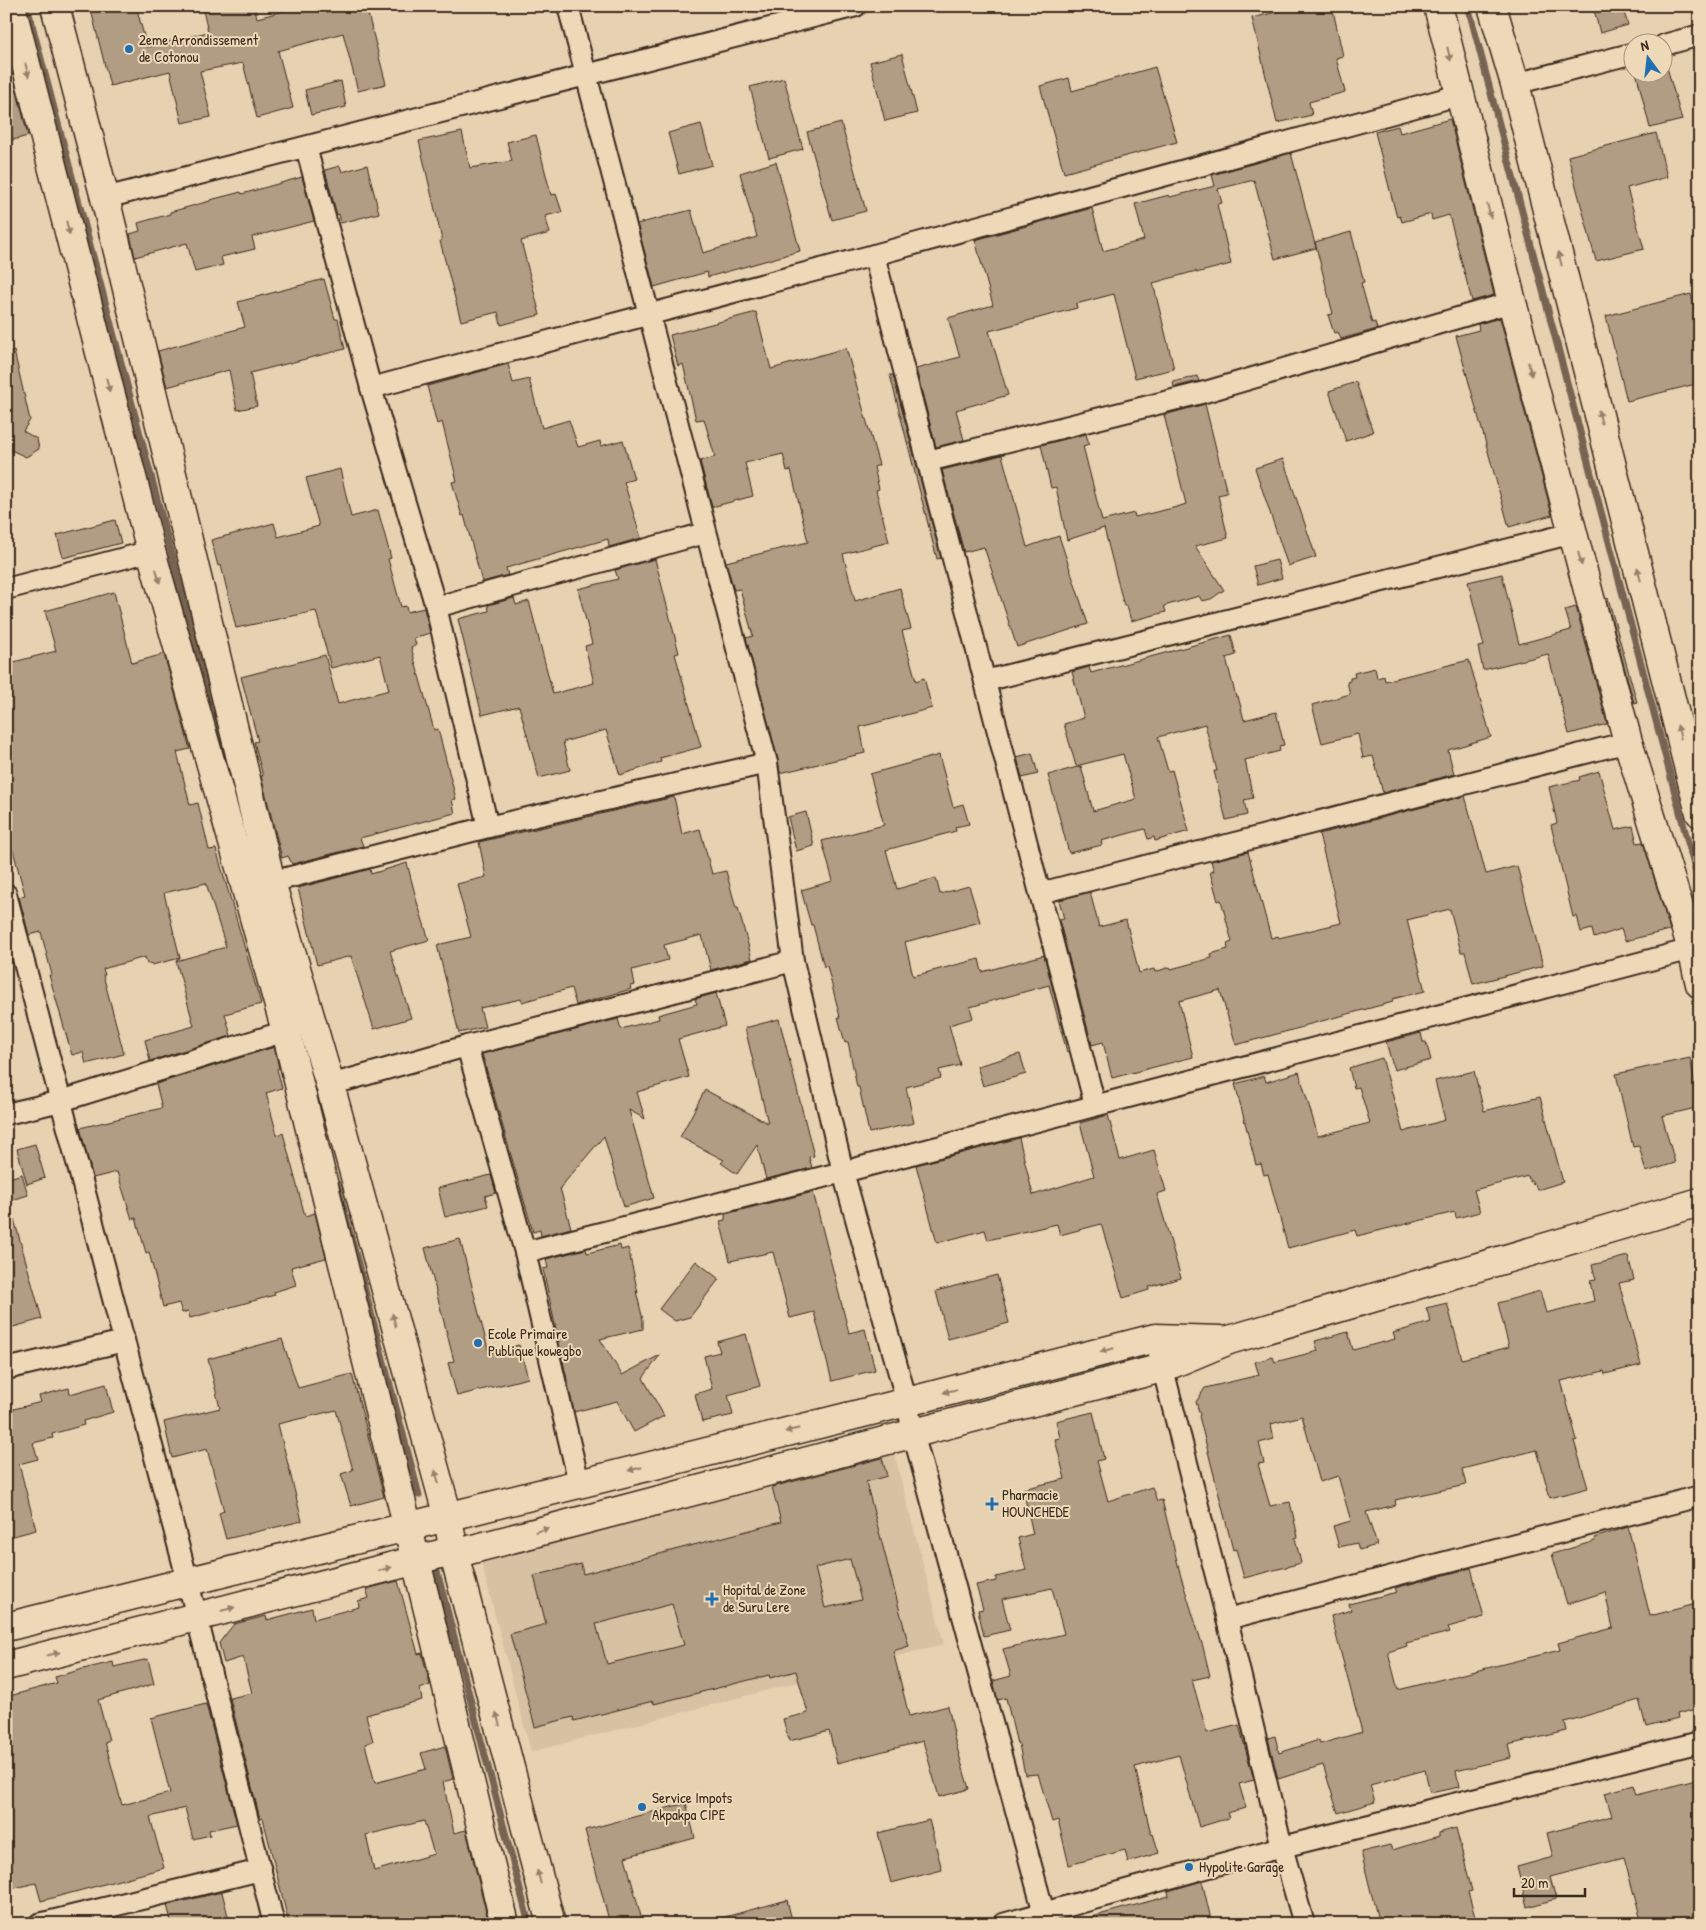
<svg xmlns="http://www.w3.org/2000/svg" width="1706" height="1930" font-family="'Patrick Hand',sans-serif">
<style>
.built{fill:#d6c1a3}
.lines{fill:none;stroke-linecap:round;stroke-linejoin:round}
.stream{stroke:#766451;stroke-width:7}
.building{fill:#b19d83;stroke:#3b2a1e;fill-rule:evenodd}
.street-casing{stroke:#3b2a1e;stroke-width:24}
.secondary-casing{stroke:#3b2a1e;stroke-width:31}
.street{stroke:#edd8b7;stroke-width:20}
.secondary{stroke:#edd8b7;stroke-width:28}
.oneway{fill:#94816a}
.poi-dot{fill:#1f6fb2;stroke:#edd8b7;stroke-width:2}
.labels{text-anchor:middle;stroke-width:4;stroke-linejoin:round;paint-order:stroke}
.poi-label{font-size:15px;fill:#3b2a1e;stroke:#edd8b7;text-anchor:start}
</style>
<rect width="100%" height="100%" fill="#e6d1b1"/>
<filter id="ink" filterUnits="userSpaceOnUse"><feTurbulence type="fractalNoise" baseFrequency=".02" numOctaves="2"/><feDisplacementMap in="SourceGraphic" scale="10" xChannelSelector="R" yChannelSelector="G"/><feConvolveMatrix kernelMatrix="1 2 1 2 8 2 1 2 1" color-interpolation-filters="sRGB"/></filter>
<g filter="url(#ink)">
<polygon class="built" points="892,1446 944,1644 531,1752 479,1554"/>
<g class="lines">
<g class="stream">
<polyline points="27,6 247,840"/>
<polyline points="1468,6 1700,888"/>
<polyline points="337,1184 419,1495"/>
<polyline points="435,1564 529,1924"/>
</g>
</g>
<g class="building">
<polygon points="90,6 136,6 147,47 208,32 202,6 254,6 257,18 303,6 366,6 386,84 358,91 343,33 278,51 293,108 257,118 243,63 200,71 211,117 182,123 170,71 110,86"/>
<polygon points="1300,6 1332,6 1343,56 1336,58 1345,92 1309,102 1312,115 1277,123 1252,18"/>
<polygon points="1593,6 1622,6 1628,25 1600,33"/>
<polygon points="902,54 917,113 885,121 870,62"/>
<polygon points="1664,57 1682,120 1650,128 1636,72 1664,72"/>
<polygon points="1155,67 1177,142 1064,173 1040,86 1069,78 1072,91"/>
<polygon points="6,68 11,68 28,136 13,140 6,114"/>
<polygon points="784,78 803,149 769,158 750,87"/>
<polygon points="341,81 346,107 311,115 305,90"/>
<polygon points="1450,119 1494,295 1472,301 1449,215 1432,220 1431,214 1402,222 1400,216 1397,217 1396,214 1375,132 1398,126 1400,133"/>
<polygon points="841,123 866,211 832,220 807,132"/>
<polygon points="701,124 712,165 679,174 668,133"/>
<polygon points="462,132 470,168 512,161 507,142 536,135 551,195 556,194 562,212 545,216 550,233 521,241 540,315 501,325 498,312 461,321 440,241 442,240 419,141"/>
<polygon points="1656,133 1667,177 1627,188 1644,249 1596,261 1568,156"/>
<polygon points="1291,153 1316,248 1275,259 1254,180 1218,189 1222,203 1217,204 1231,264 1196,273 1196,271 1153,283 1174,369 1135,378 1114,294 1076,304 1077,308 989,331 1008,395 956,410 964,440 936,447 916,369 960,357 948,318 993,305 975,240 1092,208 1103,251 1144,240 1135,204 1169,195 1170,197 1215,186 1212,175"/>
<polygon points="776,162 800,251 708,277 707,272 654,287 637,224 691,210 703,253 757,237 740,173"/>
<polygon points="367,165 379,213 341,223 339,214 337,215 325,170 340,166 342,172"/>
<polygon points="302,177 314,221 252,237 255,249 221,257 223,265 195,272 187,243 135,257 130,234 140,231 138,223 170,214 170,212 210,201 210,200 241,192 242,194"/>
<polygon points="1351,232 1364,282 1361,283 1372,323 1375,322 1377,329 1341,339 1338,332 1334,333 1328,315 1333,314 1315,242"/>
<polygon points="324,279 335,319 338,319 345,349 250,373 257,406 237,410 229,370 167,387 158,351 245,327 238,302"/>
<polygon points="1691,294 1700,330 1700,383 1627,401 1606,316"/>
<polygon points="756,312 771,369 846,348 879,465 874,467 879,489 876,490 889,542 843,554 855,601 900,588 911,629 902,631 916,681 924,678 932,708 860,727 865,753 780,773 778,760 746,638 753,636 740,589 734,590 726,562 808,542 791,470 787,471 783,454 745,463 753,496 712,507 700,461 715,457 704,419 696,420 683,364 678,366 670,335"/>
<polygon points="1500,318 1552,515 1509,527 1456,336 1479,330 1478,324"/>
<polygon points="14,351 30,420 23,431 37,439 39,449 26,457 11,450 6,457 6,352"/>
<polygon points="508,364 513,383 529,379 542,428 569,420 578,447 600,441 601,446 623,440 634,479 624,482 641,538 609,547 608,539 506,568 508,575 482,582 464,515 462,516 452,482 457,481 442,422 437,424 427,386"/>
<polygon points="890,375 893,375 941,558 937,559"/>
<polygon points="1197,376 1199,381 1174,387 1173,382"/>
<polygon points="1356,382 1373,432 1346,441 1329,391"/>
<polygon points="1205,404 1227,493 1218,495 1228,538 1195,546 1224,590 1211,599 1202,601 1199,596 1164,606 1166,612 1131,621 1127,606 1124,606 1104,528 1067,540 1056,487 1051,488 1041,445 1086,434 1089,444 1083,446 1102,521 1134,513 1135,517 1177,507 1186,504 1164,415"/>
<polygon points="1002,455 1027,547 1059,536 1088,624 1017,647 984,547 964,552 942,470"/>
<polygon points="1283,459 1316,557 1288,566 1255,468"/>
<polygon points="340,469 351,517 378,510 391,558 388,559 401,607 406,606 407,612 424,608 430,633 414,638 416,645 411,647 434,730 438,729 456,799 452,800 455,813 360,838 363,846 292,864 288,856 282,858 261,776 263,776 254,742 258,741 241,677 325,655 338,704 389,690 380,655 331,668 316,611 236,628 221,565 218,566 211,540 274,523 278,537 319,526 306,478"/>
<polygon points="115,520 121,543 63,558 57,535"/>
<polygon points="655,559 679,653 675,654 701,747 660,758 661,762 620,775 606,730 563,742 570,770 539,778 519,706 482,715 458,619 489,611 488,605 514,598 516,605 529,601 553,694 594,683 585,646 592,644 578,589 618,579 615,570"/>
<polygon points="1277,560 1282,578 1258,585 1253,566"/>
<polygon points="1502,574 1519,644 1571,630 1565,610 1576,607 1607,724 1569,734 1548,654 1483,670 1478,647 1484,646 1468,582"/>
<polygon points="114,592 132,663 164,654 190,749 177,752 190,805 198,803 209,850 216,849 261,1004 225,1014 231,1036 150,1061 145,1040 194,1026 176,961 226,947 206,883 164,893 180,958 152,965 152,963 147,964 145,957 103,969 105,975 103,975 124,1054 86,1064 83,1052 72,1055 49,975 52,975 41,932 29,935 19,897 25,895 6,824 6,664 56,651 45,611"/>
<polygon points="1608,598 1637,702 1634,703 1606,599"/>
<polygon points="1231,635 1236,655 1226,658 1236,697 1238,696 1244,720 1276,712 1284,745 1279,746 1280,751 1245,760 1253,798 1244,800 1247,815 1226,820 1214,771 1217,771 1205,724 1158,737 1168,771 1172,770 1189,831 1155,841 1154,837 1148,839 1145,829 1101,841 1102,845 1069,853 1048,775 1081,766 1093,811 1136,799 1123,754 1076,766 1064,724 1084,718 1072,672 1089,667 1091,673"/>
<polygon points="1469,660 1491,737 1448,750 1454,774 1383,793 1373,756 1363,758 1358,734 1322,743 1312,705 1350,694 1347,682 1350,681 1350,678 1355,677 1354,673 1375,668 1377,678 1384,676 1385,681"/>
<polygon points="1032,753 1038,774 1022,778 1017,757"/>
<polygon points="939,755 953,807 963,804 969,824 955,827 956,831 886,850 897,889 936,878 940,894 969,886 980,922 905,942 913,976 979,959 982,972 1044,955 1069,1051 1067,1052 1049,985 970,1007 973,1018 949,1025 960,1065 939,1070 941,1078 906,1087 914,1123 869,1133 859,1087 857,1087 848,1042 845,1043 838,1017 840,1017 827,966 824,967 813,925 811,925 801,890 833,881 822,841 884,825 870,774"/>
<polygon points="1599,771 1615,830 1633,826 1637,843 1643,842 1670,930 1625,941 1621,929 1594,938 1592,929 1581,932 1577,916 1573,917 1551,825 1557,823 1549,787 1580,780 1579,777"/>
<polygon points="1465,796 1486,874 1517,866 1543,966 1473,984 1465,952 1461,952 1450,909 1407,920 1425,991 1392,999 1393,1002 1303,1026 1303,1027 1236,1045 1220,990 1179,1001 1193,1057 1112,1078 1103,1042 1092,1045 1059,920 1064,919 1059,900 1090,892 1099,927 1126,920 1139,973 1154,969 1155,972 1170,967 1171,969 1212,958 1211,954 1228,949 1227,944 1232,942 1221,900 1218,901 1210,872 1214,871 1211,861 1248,852 1271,938 1278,936 1279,938 1341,923 1319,834"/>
<polygon points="674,797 682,834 700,829 712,874 726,871 736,908 738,908 752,959 711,970 702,935 664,945 668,960 632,970 635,985 630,986 631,989 576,1005 571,988 522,1002 521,999 480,1008 485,1027 459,1033 437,945 471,937 457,884 486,877 479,842"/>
<polygon points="806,812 814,846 796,851 788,817"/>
<polygon points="407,863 417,902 429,940 390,951 411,1018 374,1029 351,956 317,965 298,888 370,869 371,874"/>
<polygon points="716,993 725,1026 678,1039 689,1077 637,1092 645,1119 629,1110 654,1198 624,1207 604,1136 560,1188 571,1228 541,1236 540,1230 533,1232 482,1054 618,1019 621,1029 659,1019 658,1015 697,1004 695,999"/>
<polygon points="779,1019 814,1156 809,1157 812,1168 766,1179 757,1145 737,1174 721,1163 724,1160 680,1137 705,1090 768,1123 745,1028"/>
<polygon points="1421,1033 1423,1042 1426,1042 1431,1060 1394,1070 1386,1042"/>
<polygon points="274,1047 279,1068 277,1069 282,1088 266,1093 277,1135 283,1133 305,1216 315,1213 326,1258 291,1267 296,1285 274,1292 275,1295 190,1318 188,1311 182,1313 179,1303 163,1307 149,1252 146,1253 136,1218 132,1219 117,1172 93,1178 80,1128 162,1108 156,1084"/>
<polygon points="1020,1054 1026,1074 983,1086 977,1066"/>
<polygon points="1382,1058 1403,1132 1445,1120 1435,1081 1474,1071 1484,1111 1540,1097 1563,1182 1537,1190 1535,1184 1533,1185 1532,1181 1530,1182 1528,1176 1474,1190 1480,1212 1456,1218 1455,1212 1357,1236 1355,1230 1288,1248 1268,1174 1264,1175 1261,1164 1256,1165 1235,1084 1264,1076 1266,1082 1299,1072 1318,1136 1370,1123 1359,1087 1354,1088 1349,1068"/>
<polygon points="1690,1058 1700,1107 1662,1116 1675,1163 1646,1172 1639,1146 1633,1147 1616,1074"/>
<polygon points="1108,1115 1120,1160 1154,1150 1166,1191 1157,1194 1181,1278 1149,1287 1149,1290 1123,1298 1101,1224 1060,1235 1057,1224 988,1240 985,1230 937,1243 916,1165 1019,1138 1033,1195 1094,1176 1080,1123"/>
<polygon points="35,1144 45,1178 27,1184 17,1149"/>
<polygon points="22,1174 28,1195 6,1202 6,1179"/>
<polygon points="491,1175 496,1193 485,1196 488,1206 445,1217 438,1188"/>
<polygon points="813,1192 849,1333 865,1329 875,1370 832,1381 814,1312 790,1318 773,1252 730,1261 720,1221 725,1220 725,1214"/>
<polygon points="12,1212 42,1319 6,1329 6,1213"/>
<polygon points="460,1239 489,1353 519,1345 528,1378 457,1396 448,1363 454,1361 425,1248"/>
<polygon points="620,1245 621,1250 628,1248 638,1293 636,1291 643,1320 643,1329 600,1339 622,1375 660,1355 643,1378 664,1416 634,1432 617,1401 574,1412 543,1269 548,1268 546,1259 586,1249 587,1253"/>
<polygon points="1628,1256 1634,1280 1619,1283 1641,1365 1605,1374 1604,1371 1561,1381 1577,1440 1574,1441 1588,1488 1550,1498 1537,1450 1462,1469 1466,1485 1395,1500 1396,1505 1366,1512 1377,1545 1359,1550 1357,1543 1339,1547 1333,1526 1351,1521 1338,1476 1320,1482 1302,1416 1271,1424 1274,1439 1259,1443 1264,1463 1258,1464 1270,1506 1290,1502 1298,1537 1295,1538 1301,1563 1244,1578 1236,1549 1233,1550 1199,1416 1200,1415 1196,1402 1205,1388 1259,1375 1255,1362 1273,1357 1275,1362 1318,1351 1315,1341 1348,1332 1353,1350 1395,1339 1393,1333 1431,1322 1426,1308 1447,1303 1462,1359 1509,1347 1498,1303 1540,1291 1546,1313 1594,1301 1590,1281 1596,1280 1592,1265"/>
<polygon points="696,1261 719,1279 690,1317 675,1321 659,1309"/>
<polygon points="997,1275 1009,1323 948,1339 936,1291"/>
<polygon points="746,1334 760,1386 728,1395 733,1415 702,1422 695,1394 712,1389 704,1356 720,1352 717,1342"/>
<polygon points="282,1339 298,1388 352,1374 384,1497 351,1506 341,1474 353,1470 336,1410 278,1424 302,1521 226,1539 219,1513 224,1511 207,1449 172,1458 164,1422 220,1408 208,1359"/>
<polygon points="106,1384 113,1412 83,1421 84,1425 52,1434 53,1438 33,1443 38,1459 19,1464 36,1530 6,1538 6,1411 41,1402 39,1396 69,1388 70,1394"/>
<polygon points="1093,1412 1104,1459 1097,1461 1108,1501 1152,1487 1157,1501 1162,1500 1181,1577 1203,1647 1210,1676 1192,1680 1207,1733 1239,1725 1254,1780 1239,1784 1246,1808 1227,1813 1229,1818 1199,1827 1179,1755 1135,1767 1151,1834 1153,1834 1159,1853 1128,1862 1125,1850 1069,1865 1058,1820 1052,1822 1038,1774 1025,1775 1019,1744 1017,1744 1006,1698 998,1700 993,1681 1011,1676 1003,1649 1064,1634 1052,1588 1002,1599 1010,1630 984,1636 978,1610 983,1609 976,1585 996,1581 996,1577 1026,1570 1018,1538 1033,1534 1023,1489 1065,1479 1055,1439 1060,1438 1056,1421"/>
<path d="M882 1458 887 1476 866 1482 909 1646 893 1651 909 1716 948 1706 954 1733 953 1734 969 1789 939 1797 923 1741 837 1763 829 1731 789 1741 783 1719 808 1713 796 1671 770 1678 769 1675 654 1704 653 1701 574 1721 573 1717 535 1727 510 1634 546 1624 534 1576 581 1564 583 1574 781 1522 772 1487ZM850 1559 861 1600 825 1608 815 1568ZM672 1604 684 1645 607 1664 596 1624Z"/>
<polygon points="1628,1527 1650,1616 1700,1603 1700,1708 1677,1714 1678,1719 1646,1727 1639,1700 1565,1722 1567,1731 1508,1745 1511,1758 1456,1771 1459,1787 1430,1793 1425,1770 1370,1785 1375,1802 1338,1813 1323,1765 1278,1779 1268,1738 1275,1736 1279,1753 1319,1740 1320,1744 1362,1732 1331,1616 1351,1610 1349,1604 1397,1592 1395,1588 1471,1568 1484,1617 1448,1627 1450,1632 1406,1643 1407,1646 1388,1652 1398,1690 1560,1650 1558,1643 1613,1628 1605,1592 1567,1604 1552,1554 1595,1541 1594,1538"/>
<path d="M398 1581 418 1654 422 1653 430 1685 420 1689 422 1700 366 1715 373 1741 365 1744 375 1783 426 1769 421 1753 445 1746 453 1779 443 1782 454 1833 466 1830 489 1924H289L263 1818 260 1819 230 1698 252 1693 243 1657 224 1663 219 1643 234 1624 266 1616 267 1620 312 1608 314 1619 359 1607 358 1601 369 1598 366 1589ZM424 1821 434 1854 374 1871 366 1835Z"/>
<polygon points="148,1659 154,1684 98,1700 109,1740 105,1742 122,1805 170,1793 151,1718 206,1704 237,1824 209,1830 210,1835 193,1839 185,1808 150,1817 164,1868 41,1901 36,1883 6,1890 6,1697 57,1683 55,1677 83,1669 113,1662 114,1667"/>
<polygon points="1700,1779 1700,1924 1642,1924 1624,1858 1550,1877 1556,1899 1527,1907 1517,1867 1553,1857 1547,1833 1612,1816 1605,1793 1634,1785 1637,1795"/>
<polygon points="686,1803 695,1838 625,1857 643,1924 610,1924 585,1830"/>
<polygon points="929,1820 942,1870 891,1883 878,1833"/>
<polygon points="1456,1828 1472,1891 1468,1892 1477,1924 1379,1924 1361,1852 1390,1845 1392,1850 1439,1836 1439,1833"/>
<polygon points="1202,1881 1212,1924 1092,1924 1091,1917 1169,1896 1168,1891"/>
<polygon points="222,1892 230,1924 172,1924 167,1905"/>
<polygon points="787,1900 793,1924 722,1924 721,1918"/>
</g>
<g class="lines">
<g class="street-casing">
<g id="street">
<polyline points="568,6 767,763 793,961 843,1172 907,1402 913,1433 1047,1924"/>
<polyline points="1664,45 1700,35"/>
<polyline points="1515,84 1634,53"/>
<polyline points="306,147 371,388 436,607 488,827"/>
<polyline points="105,198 856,6"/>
<polyline points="874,255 1095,1105"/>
<polyline points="371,388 874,255 1459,95"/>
<polyline points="928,461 1205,392 1512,302"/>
<polyline points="6,589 151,551"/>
<polyline points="436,607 705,533"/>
<polyline points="985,681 1573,533"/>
<polyline points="271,882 488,827 767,763"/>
<polyline points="1040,893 1628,742"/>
<polyline points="6,894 188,1582 274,1924"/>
<polyline points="467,1046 525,1252 579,1483"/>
<polyline points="330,1085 467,1046 793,961"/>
<polyline points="6,1114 61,1101 286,1031"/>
<polyline points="525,1252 843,1172 1692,949"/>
<polyline points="1155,1338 1227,1619 1282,1847 1304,1924"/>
<polyline points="6,1369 124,1341"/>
<polyline points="1227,1619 1700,1496"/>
<polyline points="39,1924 261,1870"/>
<polyline points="1003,1924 1282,1847 1700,1742"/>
</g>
</g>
<g class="secondary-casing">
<g id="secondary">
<polyline points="11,6 151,551 286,1031 505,1924"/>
<polyline points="55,6 105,198 271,882 330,1085 448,1517 454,1554 551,1924"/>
<polyline points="1438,6 1512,302 1628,742 1692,949 1700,984"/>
<polyline points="1492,6 1515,84 1700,813"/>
<polyline points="6,1627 907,1402 1155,1338 1220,1340"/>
<polyline points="6,1666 448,1552 454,1554 1162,1368 1229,1340 1700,1202"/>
</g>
</g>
<use href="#street" class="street"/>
<use href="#secondary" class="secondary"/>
</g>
<defs><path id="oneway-solid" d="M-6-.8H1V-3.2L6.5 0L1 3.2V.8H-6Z" transform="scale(1.25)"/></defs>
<g class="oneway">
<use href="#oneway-solid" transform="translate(1449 54) rotate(76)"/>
<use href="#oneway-solid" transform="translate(27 70) rotate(76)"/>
<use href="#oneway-solid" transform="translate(1489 211) rotate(76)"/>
<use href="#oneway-solid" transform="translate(68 228) rotate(76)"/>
<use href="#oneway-solid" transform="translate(1560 259) rotate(-104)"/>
<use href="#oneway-solid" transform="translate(1530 369) rotate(75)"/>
<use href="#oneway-solid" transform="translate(108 385) rotate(76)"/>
<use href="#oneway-solid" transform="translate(1600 417) rotate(-104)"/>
<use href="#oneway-solid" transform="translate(1580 559) rotate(75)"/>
<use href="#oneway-solid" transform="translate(1639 574) rotate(-104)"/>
<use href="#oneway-solid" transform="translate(158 576) rotate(74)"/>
<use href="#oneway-solid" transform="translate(1679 732) rotate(-104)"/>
<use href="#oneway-solid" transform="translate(394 1320) rotate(-105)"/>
<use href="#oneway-solid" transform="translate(1107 1350) rotate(166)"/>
<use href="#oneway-solid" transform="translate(950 1391) rotate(166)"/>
<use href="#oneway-solid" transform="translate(792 1430) rotate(166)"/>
<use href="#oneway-solid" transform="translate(635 1469) rotate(166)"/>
<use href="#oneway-solid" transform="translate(437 1477) rotate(-105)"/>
<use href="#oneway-solid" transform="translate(542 1530) rotate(-15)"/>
<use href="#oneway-solid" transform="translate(385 1569) rotate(-15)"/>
<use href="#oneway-solid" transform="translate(228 1609) rotate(-15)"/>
<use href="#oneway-solid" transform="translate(53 1654) rotate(-14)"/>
<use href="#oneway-solid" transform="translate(498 1719) rotate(-105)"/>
<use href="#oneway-solid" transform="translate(539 1877) rotate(-105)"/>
</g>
</g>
<g class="poi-dot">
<circle cx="129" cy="49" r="5"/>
<circle cx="478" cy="1343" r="5"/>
<path d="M989.5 1496.5h5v5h5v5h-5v5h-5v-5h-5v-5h5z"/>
<path d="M709.5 1591.5h5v5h5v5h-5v5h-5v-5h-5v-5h5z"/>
<circle cx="642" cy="1807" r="5"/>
<circle cx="1189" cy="1867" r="5"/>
</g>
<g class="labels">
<g class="poi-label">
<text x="139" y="45">2eme Arrondissement<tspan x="139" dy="17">de Cotonou</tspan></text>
<text x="488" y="1339">Ecole Primaire<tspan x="488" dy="17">Publique kowegbo</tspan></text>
<text x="1002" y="1500">Pharmacie<tspan x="1002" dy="17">HOUNCHEDE</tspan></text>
<text x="723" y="1595">Hopital de Zone<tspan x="723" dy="17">de Suru Lere</tspan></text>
<text x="652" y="1803">Service Impots<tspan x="652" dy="17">Akpakpa CIPE</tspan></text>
<text x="1199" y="1872">Hypolite Garage</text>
</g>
</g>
<rect width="1706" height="1930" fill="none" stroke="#edd8b7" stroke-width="25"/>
<rect x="12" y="12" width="1681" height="1905" fill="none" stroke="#3b2a1e" stroke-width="2" filter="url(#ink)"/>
<g transform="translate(1648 58) rotate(345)"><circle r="24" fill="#edd8b7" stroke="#a6927a"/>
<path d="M0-4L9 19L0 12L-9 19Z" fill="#1f6fb2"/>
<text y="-8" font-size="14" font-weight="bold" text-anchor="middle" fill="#3b2a1e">N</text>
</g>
<path d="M1514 1888v8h71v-8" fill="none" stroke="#3b2a1e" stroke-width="2.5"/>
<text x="1521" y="1888" font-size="15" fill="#3b2a1e" stroke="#edd8b7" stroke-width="4" paint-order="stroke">20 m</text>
</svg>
